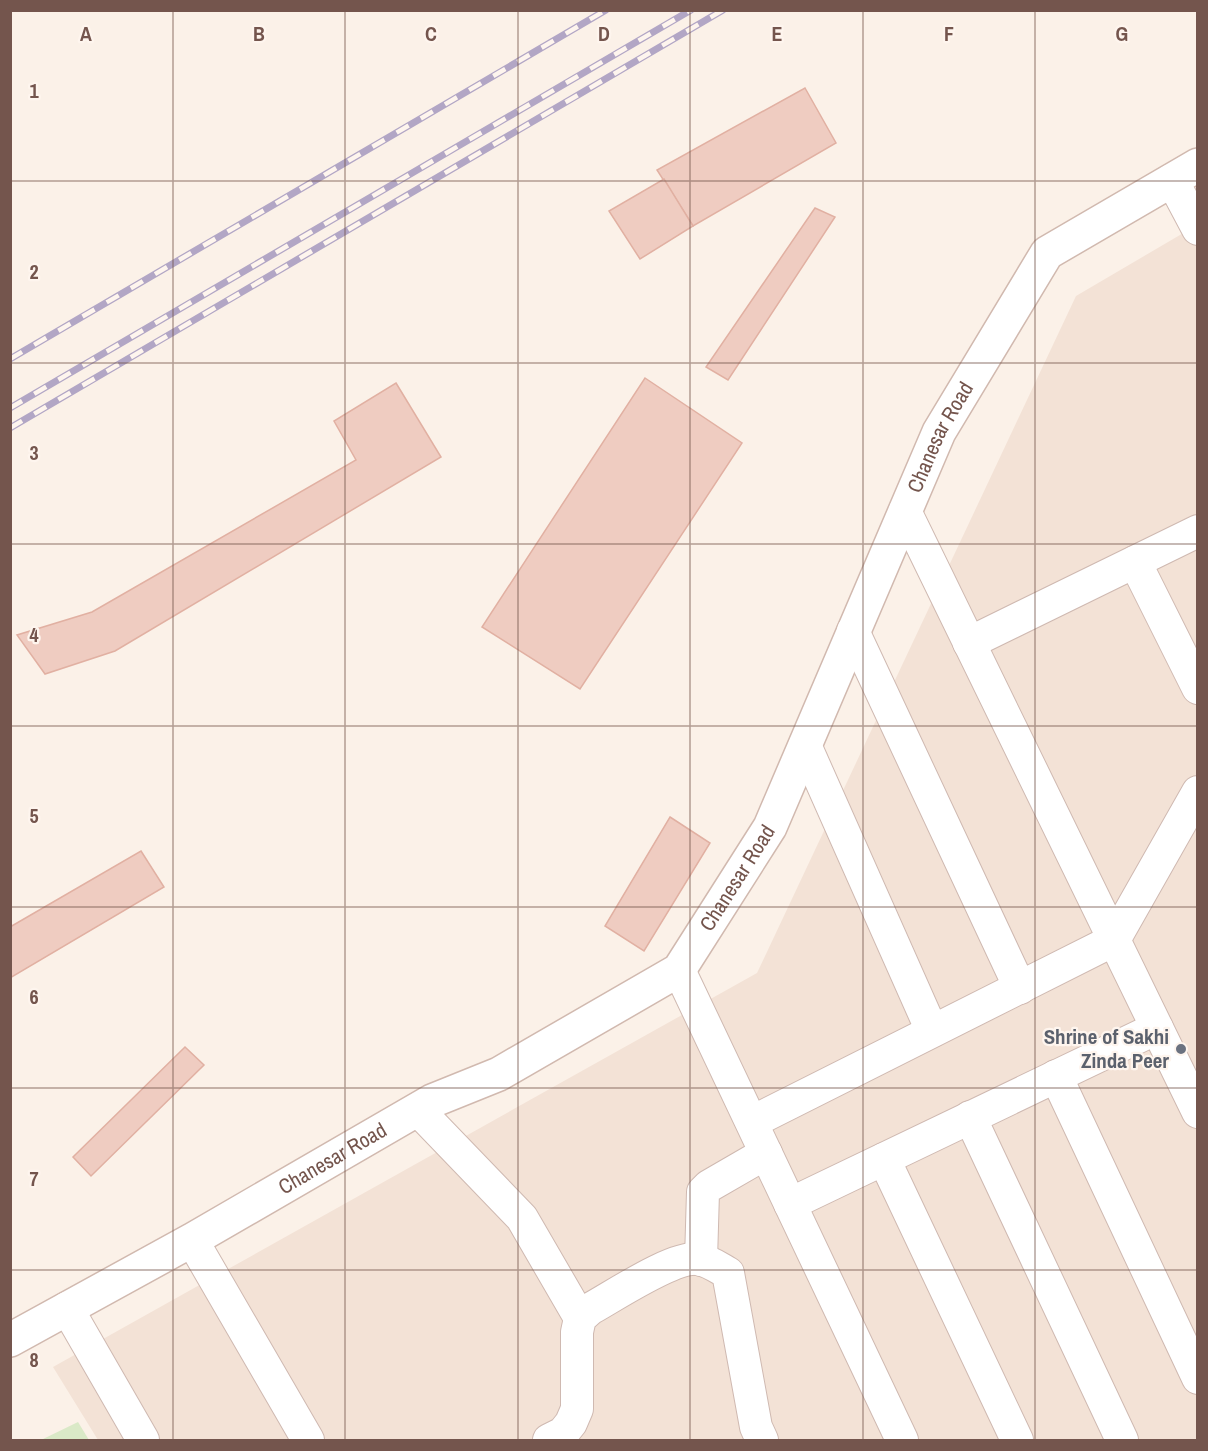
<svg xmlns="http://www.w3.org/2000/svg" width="1208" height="1451" font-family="'Archivo Narrow',sans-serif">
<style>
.residential{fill:#f3e2d6}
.green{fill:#dae9c7}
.building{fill:#efccc1;stroke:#e1b0a2;stroke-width:1.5}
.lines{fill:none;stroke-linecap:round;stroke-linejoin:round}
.street-casing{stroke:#cfb9b1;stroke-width:34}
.secondary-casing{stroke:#d1b9af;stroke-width:36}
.street{stroke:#fff;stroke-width:32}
.secondary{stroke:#fff;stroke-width:33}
.rail-casing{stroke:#b2a6c5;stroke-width:7}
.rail{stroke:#fef5ee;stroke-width:4.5;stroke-dasharray:14;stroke-linecap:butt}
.grid{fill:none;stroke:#74554d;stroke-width:1.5;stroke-opacity:0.55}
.worship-dot{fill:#6b7280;stroke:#fef5ee;stroke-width:2}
.labels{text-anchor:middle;stroke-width:4.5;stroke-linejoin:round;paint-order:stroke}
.street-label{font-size:21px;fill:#74554d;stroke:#fef5ee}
.worship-label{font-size:21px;font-weight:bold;fill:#5b616d;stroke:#fef5ee;text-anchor:end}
.grid-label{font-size:20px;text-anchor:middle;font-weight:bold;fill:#74554d;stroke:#fef5ee;stroke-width:4.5;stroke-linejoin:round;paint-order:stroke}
</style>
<rect width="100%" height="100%" fill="#fbf1e8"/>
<polygon class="residential" points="1197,225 1197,1440 98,1440 53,1367 757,973 1076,296"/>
<polygon class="green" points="78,1422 89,1440 41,1440"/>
<g class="building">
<polygon points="805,88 836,143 693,226 657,170"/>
<polygon points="664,179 693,226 640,259 609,211"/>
<polygon points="815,208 835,217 728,380 706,367"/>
<polygon points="645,378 742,443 580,689 482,627"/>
<polygon points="396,383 441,457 115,651 45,674 17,635 92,612 356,460 334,421"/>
<polygon points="670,817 710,843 644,951 605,926"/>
<polygon points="141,851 164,887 10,978 10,927"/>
<polygon points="185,1047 204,1065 91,1176 73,1157"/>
</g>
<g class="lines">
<g class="street-casing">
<g id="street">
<polyline points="1172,180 1198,229"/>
<polyline points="905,511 1198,1112"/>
<polyline points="1135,562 1198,688"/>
<polyline points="853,631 1020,988"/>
<polyline points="969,643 1198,531"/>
<polyline points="805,745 932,1031"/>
<polyline points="679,970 902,1440"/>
<polyline points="1056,1076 1198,1378"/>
<polyline points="419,1111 522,1218 580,1318"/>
<polyline points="970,1117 1122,1440"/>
<polyline points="752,1122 1114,940 1198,792"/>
<polyline points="884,1159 1017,1440"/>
<polyline points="790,1204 1157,1028"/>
<polyline points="192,1240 308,1440"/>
<polyline points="701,1260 703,1192 709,1186 766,1153"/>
<polyline points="67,1308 143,1440"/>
<path d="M549 1440 563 1433 571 1423 577 1409V1332L580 1318 590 1309C614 1296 674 1255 699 1259 709 1261 719 1268 728 1273L756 1427 762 1440"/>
</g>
</g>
<g class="secondary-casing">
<g id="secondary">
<path id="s1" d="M10 1340 192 1240 432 1101 499 1074 679 970 770 827 939 432 1047 253 1198 165"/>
</g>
</g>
<use href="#street" class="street"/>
<use href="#secondary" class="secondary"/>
<g class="rail-casing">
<g id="rail">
<polyline points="10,359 606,10"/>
<polyline points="10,408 691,10"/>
<polyline points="10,428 723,10"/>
</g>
</g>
<use href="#rail" class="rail"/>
</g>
<path class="grid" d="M173 10V1440M345 10V1440M518 10V1440M690 10V1440M863 10V1440M1035 10V1440M10 181H1198M10 363H1198M10 544H1198M10 726H1198M10 907H1198M10 1088H1198M10 1270H1198"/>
<circle class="worship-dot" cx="1181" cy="1049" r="6"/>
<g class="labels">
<g class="street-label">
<text dy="7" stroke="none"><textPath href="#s1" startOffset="1360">Chanesar Road</textPath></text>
<text dy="7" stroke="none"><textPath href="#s1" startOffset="874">Chanesar Road</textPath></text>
<text dy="7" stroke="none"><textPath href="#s1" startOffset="370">Chanesar Road</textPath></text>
</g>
<g class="worship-label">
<text x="1169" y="1044">Shrine of Sakhi<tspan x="1169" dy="24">Zinda Peer</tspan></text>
</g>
</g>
<g class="grid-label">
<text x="86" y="41">A</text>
<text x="259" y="41">B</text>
<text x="431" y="41">C</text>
<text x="604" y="41">D</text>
<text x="777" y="41">E</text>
<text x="949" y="41">F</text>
<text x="1122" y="41">G</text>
<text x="34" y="98">1</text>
<text x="34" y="279">2</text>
<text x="34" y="460">3</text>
<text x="34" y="642">4</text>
<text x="34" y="823">5</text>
<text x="34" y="1004">6</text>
<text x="34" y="1186">7</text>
<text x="34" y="1367">8</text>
</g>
<rect width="1208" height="1451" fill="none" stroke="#74554d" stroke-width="24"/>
</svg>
